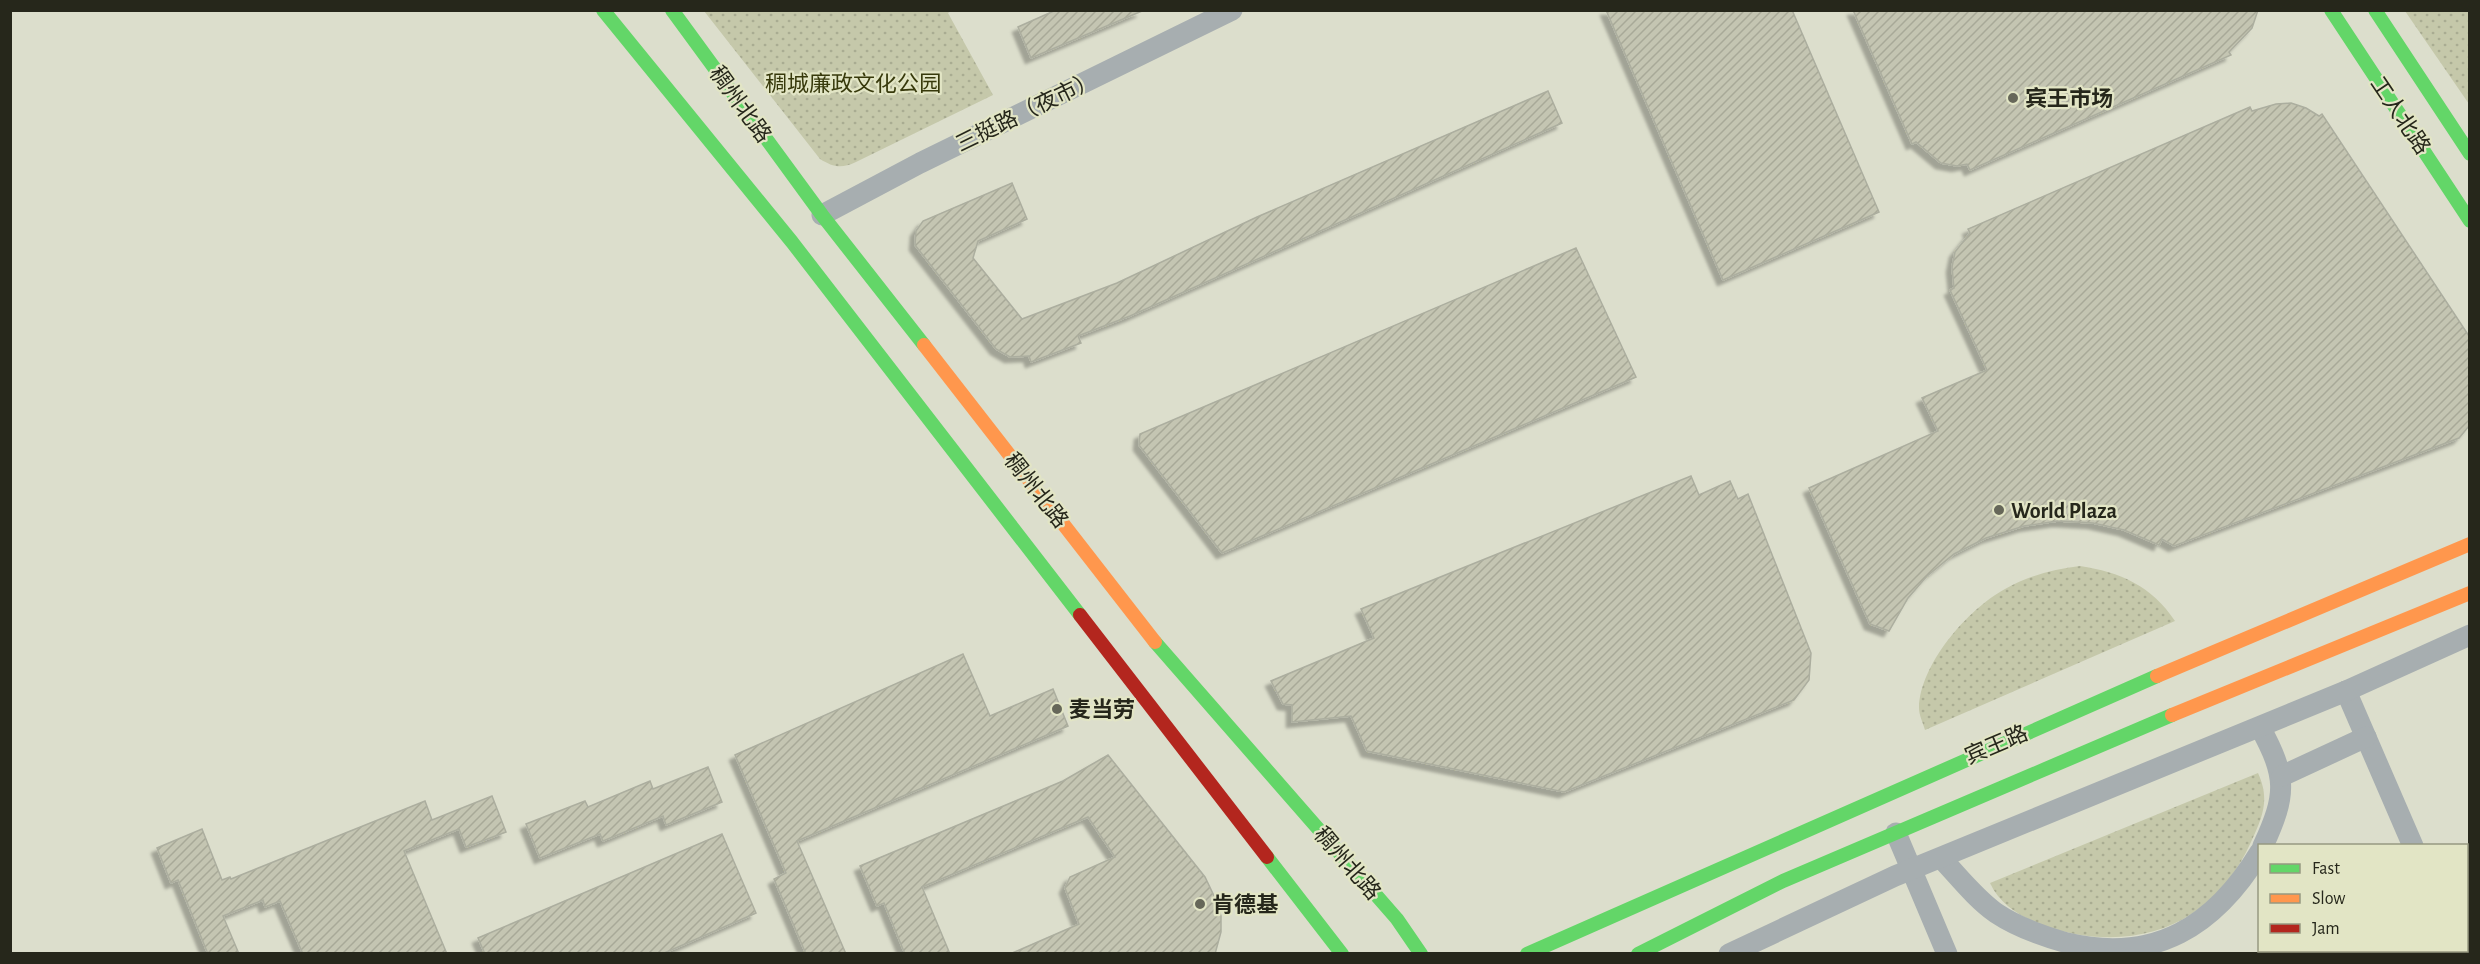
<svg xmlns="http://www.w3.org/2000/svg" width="2480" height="964" font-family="'Alegreya Sans','Noto Sans SC',sans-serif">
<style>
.grass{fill:url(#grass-dots)}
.building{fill:url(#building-hatch);stroke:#acae9f;stroke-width:1.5;filter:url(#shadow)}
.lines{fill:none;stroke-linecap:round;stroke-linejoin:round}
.street{stroke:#a7aeb0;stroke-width:21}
.fast{stroke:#63d668;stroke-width:14}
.slow{stroke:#ff974d;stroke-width:14}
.jam{stroke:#b3261e;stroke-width:14}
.poi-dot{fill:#666759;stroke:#e2e5c5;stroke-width:2}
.labels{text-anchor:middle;stroke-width:4.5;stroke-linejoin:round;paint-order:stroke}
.park-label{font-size:22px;fill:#37390b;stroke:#e2e5c5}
.poi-label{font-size:22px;font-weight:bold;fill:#26271b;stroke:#e2e5c5;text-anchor:start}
.street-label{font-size:22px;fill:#26271b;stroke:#e2e5c5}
</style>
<defs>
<pattern id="grass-dots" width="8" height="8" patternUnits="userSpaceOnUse" patternTransform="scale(1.5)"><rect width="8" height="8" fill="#c5c8aa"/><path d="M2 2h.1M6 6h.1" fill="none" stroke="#a9ac92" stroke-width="1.8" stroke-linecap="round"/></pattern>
<pattern id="building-hatch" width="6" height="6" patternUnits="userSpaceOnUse" patternTransform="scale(1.5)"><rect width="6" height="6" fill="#c4c5b2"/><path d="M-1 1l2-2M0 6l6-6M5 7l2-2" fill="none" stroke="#a8a998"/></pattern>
<filter id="shadow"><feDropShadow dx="-5.5" dy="5.5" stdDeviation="1.5" flood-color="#0004"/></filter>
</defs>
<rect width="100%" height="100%" fill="#dcdecc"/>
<g class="grass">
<path d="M704 11H951L948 13 993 95 856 162C841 169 833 167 820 159Z"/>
<polygon points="2405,11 2469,11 2469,104"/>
<path d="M2080 566C2120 572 2152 586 2175 621L1925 730C1923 723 1919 715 1919 708 1920 664 1968 609 2005 589 2028 576 2054 569 2080 566Z"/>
<path d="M2258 773C2270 799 2263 816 2251 842 2214 925 2136 954 2051 928 2026 920 2001 907 1990 883Z"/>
</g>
<g class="building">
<polygon points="1056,10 1142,11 1031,58 1018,27"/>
<polygon points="1606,10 1792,10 1879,212 1723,280"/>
<polygon points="1853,10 2258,10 2252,28 2229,52 2231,55 1970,170 1967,164 1957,166 1941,163 1916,142 1912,144"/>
<polygon points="1548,91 1562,123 1130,316 1078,336 1081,343 1031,362 1029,356 1010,357 996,349 915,245 916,231 923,221 1012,183 1027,219 978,241 973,258 1022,319 1117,283 1257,217"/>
<polygon points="2291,103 2306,108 2319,116 2322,114 2469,336 2469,426 2459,438 2174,546 2162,539 2159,545 2124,530 2093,523 2058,521 2024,526 1986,538 1954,554 1927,576 1908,598 1889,631 1870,624 1809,488 1938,431 1922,398 1987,370 1950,290 1954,288 1952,267 1955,252 1970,233 1968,229 2250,107 2252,111 2276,104"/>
<polygon points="1576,248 1636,377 1222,553 1139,445 1140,434"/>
<polygon points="1691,476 1699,495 1730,481 1738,499 1748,494 1811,653 1809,680 1794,700 1564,792 1367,751 1351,716 1292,722 1292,705 1283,704 1271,681 1374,638 1361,609"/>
<polygon points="963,654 990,716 1053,689 1068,726 797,841 846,954 806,954 774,879 786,873 735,755"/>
<polygon points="1108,755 1205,877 1216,900 1221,916 1221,932 1215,954 1010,954 1079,924 1065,888 1070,877 1115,857 1088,817 922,887 950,954 905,954 884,903 877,906 860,866 1063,781"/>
<polygon points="708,767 722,802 666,825 663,816 603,841 600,834 540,858 526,824 585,801 588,807 650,781 653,789"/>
<polygon points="492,796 506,832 466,847 459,829 404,851 447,954 303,954 280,901 265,907 263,900 223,916 239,954 208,954 178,880 171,883 157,848 202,829 222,880 230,877 231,879 425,801 432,820"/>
<polygon points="722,834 756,913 662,954 485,954 478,938"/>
</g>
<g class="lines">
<g class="street">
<polyline points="822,215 920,163 1232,10"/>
<polyline points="2346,691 2413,846"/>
<path d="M2260 727C2287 777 2287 794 2263 846"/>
<polyline points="2282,776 2366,737"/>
<polyline points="1896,833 1947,954"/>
<path d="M1941 858C1959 877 1975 898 1996 913 2017 927 2042 936 2067 943 2155 964 2215 926 2260 852"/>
<polyline points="2466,900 2470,899"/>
<polyline points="2458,950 2459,954"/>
<polyline points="1729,954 1895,876 2346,691 2470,635"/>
<polyline points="2339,954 2346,950"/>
</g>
<g class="fast">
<polyline points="603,10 792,242 1080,615"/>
<polyline points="672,10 822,215 924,345"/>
<polyline points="2331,10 2470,221"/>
<polyline points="2375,10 2470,154"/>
<polyline points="1155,642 1397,919 1421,954"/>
<polyline points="1267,857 1342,954"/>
<polyline points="1527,954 2157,676"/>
<polyline points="1638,954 1783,881 2172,715"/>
</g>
<g class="slow">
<polyline points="924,345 1155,642"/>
<polyline points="2157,676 2470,544"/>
<polyline points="2172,715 2470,593"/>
</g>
<polyline class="jam" points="1080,615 1267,857"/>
</g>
<g class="poi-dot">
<circle cx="2013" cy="98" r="6"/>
<circle cx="1999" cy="510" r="6"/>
<circle cx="1057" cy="709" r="6"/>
<circle cx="1200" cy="904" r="6"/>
</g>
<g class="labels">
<g class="park-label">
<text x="853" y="91">稠城廉政文化公园</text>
</g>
<g class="poi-label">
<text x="2025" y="106">宾王市场</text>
<text x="2011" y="518">World Plaza</text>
<text x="1069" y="717">麦当劳</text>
<text x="1212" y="912">肯德基</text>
</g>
<g class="street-label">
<text transform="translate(741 104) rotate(54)" y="8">稠州北路</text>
<text transform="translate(1026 111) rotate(-26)" y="8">三挺路（夜市）</text>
<text transform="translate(2401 115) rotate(56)" y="8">工人北路</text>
<text transform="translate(1037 490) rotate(52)" y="8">稠州北路</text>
<text transform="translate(1996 744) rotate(-23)" y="8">宾王路</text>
<text transform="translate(1348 863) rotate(49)" y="8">稠州北路</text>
</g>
</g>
<rect width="2480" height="964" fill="none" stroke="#26271b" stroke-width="24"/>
<rect x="2258" y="844" width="210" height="108" fill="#e2e5c5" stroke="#979981" stroke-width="1.5"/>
<rect x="2270" y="864" width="30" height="9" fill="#63d668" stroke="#979981" stroke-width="1.5"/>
<text x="2312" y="874" font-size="18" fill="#26271b">Fast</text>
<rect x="2270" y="894" width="30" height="9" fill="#ff974d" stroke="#979981" stroke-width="1.5"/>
<text x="2312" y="904" font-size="18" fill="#26271b">Slow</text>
<rect x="2270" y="924" width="30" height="9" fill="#b3261e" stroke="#979981" stroke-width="1.5"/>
<text x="2312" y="934" font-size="18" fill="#26271b">Jam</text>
</svg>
